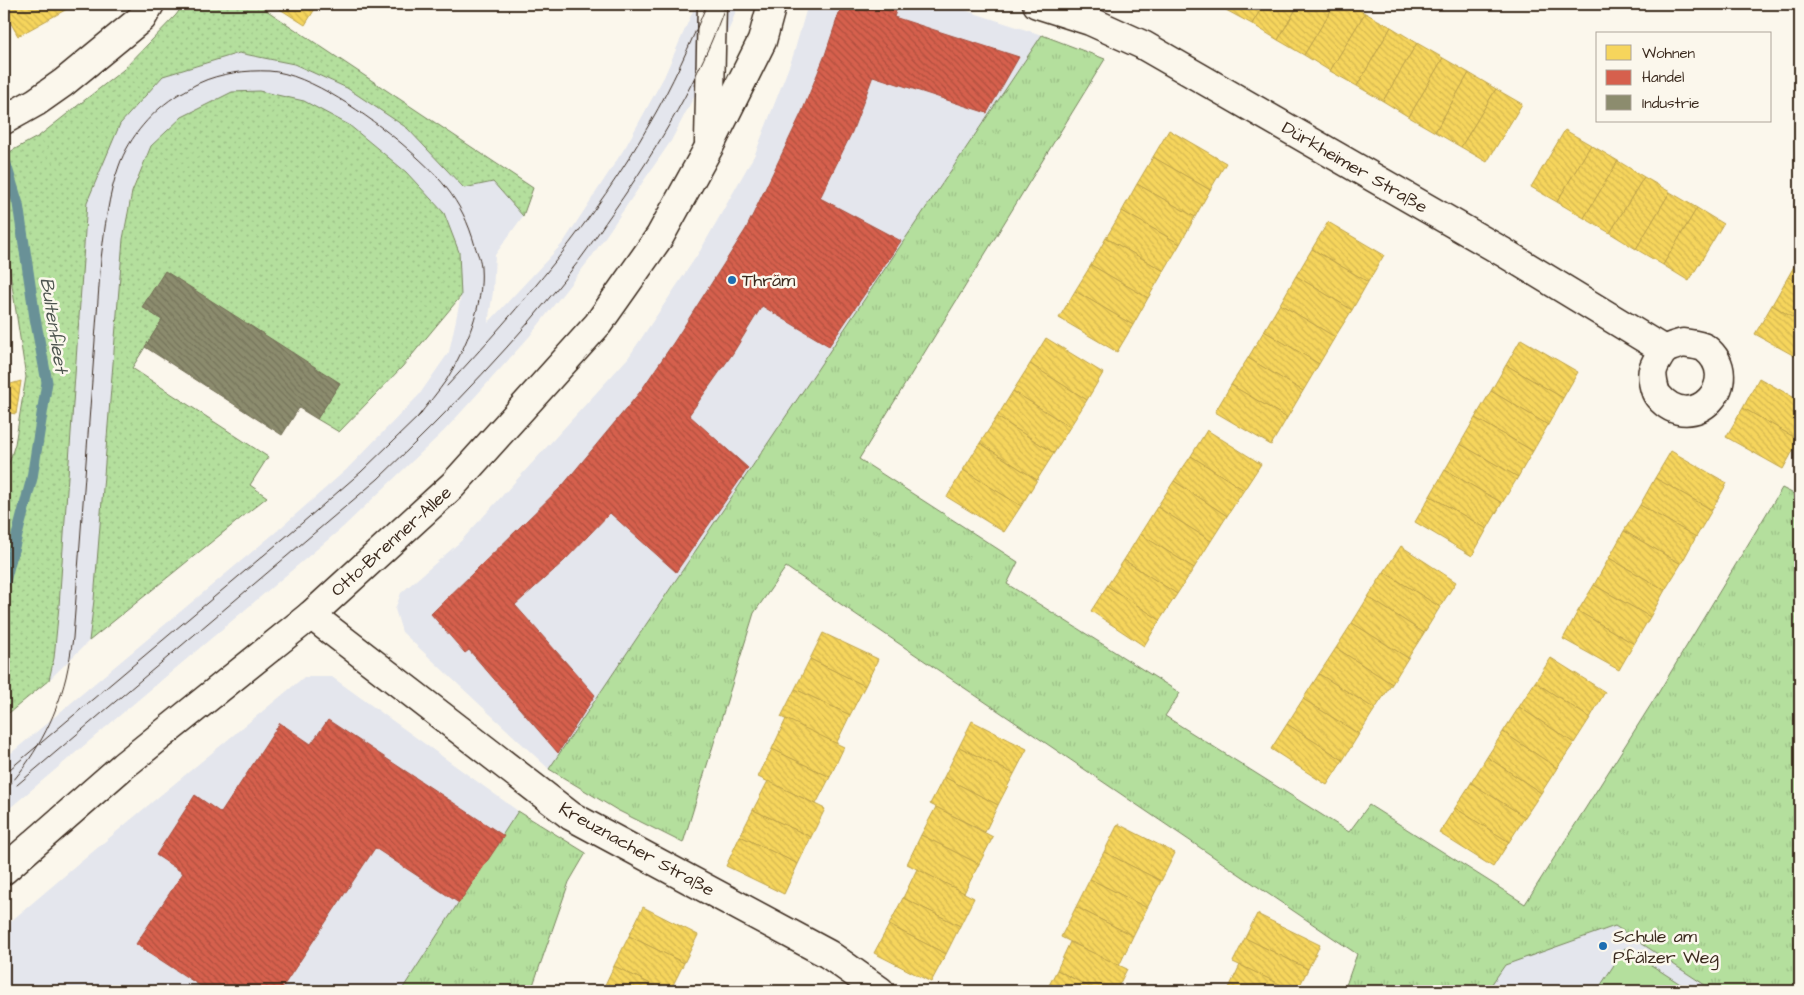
<svg xmlns="http://www.w3.org/2000/svg" width="1804" height="995" font-family="'Architects Daughter',sans-serif">
<style>
.built{fill:#e4e6ed}
.grass{fill:url(#grass-dots);stroke:#78845e}
.park{fill:url(#park-tufts);stroke:#78845e}
.pitch{fill:#b4df9d;stroke:#78845e}
.homes{fill:url(#homes-back-hatch);stroke:#bea249}
.shops{fill:url(#shops-back-hatch);stroke:#a8503f}
.industry{fill:url(#industry-back-hatch);stroke:#746f56}
.lines{fill:none;stroke-linecap:round;stroke-linejoin:round}
.stream{stroke:#699197;stroke-width:11}
.minor-casing{stroke:#3b2a1e;stroke-width:31}
.minor{stroke:#fbf7ec;stroke-width:28}
.tram{stroke:#3b2a1e;stroke-width:1}
.poi-dot{fill:#1f6fb2;stroke:#fbf7ec;stroke-width:2}
.labels{text-anchor:middle;stroke-width:5;stroke-linejoin:round;paint-order:stroke}
.street-label{font-size:18px;fill:#3b2a1e;stroke:#fbf7ec}
.poi-label{font-size:18px;fill:#3b2a1e;stroke:#fbf7ec;text-anchor:start}
.water-label{font-size:19px;font-style:italic;fill:#4e5550;stroke:#fbf7ec}
</style>
<defs>
<pattern id="grass-dots" width="8" height="8" patternUnits="userSpaceOnUse" patternTransform="scale(1.25)"><rect width="8" height="8" fill="#b4df9d"/><path d="M2 2h.1M6 6h.1" fill="none" stroke="#9cc087" stroke-width="1.8" stroke-linecap="round"/></pattern>
<pattern id="park-tufts" width="24" height="20" patternUnits="userSpaceOnUse" patternTransform="scale(1.25)"><rect width="24" height="20" fill="#b4df9d"/><path d="M3 7l-1-3M5 7V3M7 7l1-3M15 17l-1-3M17 17v-4M19 17l1-3" fill="none" stroke="#9cc087"/></pattern>
<pattern id="homes-back-hatch" width="6" height="6" patternUnits="userSpaceOnUse" patternTransform="scale(1.25)"><rect width="6" height="6" fill="#f6d55c"/><path d="M-1 5l2 2M0 0l6 6M5-1l2 2" fill="none" stroke="#d4b750"/></pattern>
<pattern id="shops-back-hatch" width="6" height="6" patternUnits="userSpaceOnUse" patternTransform="scale(1.25)"><rect width="6" height="6" fill="#d6604d"/><path d="M-1 5l2 2M0 0l6 6M5-1l2 2" fill="none" stroke="#af4f3f"/></pattern>
<pattern id="industry-back-hatch" width="6" height="6" patternUnits="userSpaceOnUse" patternTransform="scale(1.25)"><rect width="6" height="6" fill="#8c8c6e"/><path d="M-1 5l2 2M0 0l6 6M5-1l2 2" fill="none" stroke="#74735a"/></pattern>
</defs>
<rect width="100%" height="100%" fill="#fbf7ec"/>
<filter id="ink" filterUnits="userSpaceOnUse"><feTurbulence type="fractalNoise" baseFrequency=".02" numOctaves="2"/><feDisplacementMap in="SourceGraphic" scale="10" xChannelSelector="R" yChannelSelector="G"/><feConvolveMatrix kernelMatrix="1 2 1 2 8 2 1 2 1" color-interpolation-filters="sRGB"/></filter>
<g filter="url(#ink)">
<g class="built">
<polygon points="696,4 738,4 731,25 671,141 590,259 529,337 444,431 342,528 4,813 4,759 277,531 346,470 419,395 449,352 461,296 459,252 444,213 406,172 349,125 232,92 182,117 151,146 131,192 123,239 94,600 89,641 49,680 54,658 59,606 87,202 120,124 163,76 239,53 294,63 347,88 407,128 464,188 493,182 523,216 495,255 493,292 488,323 563,243 626,146 664,77"/>
<polygon points="808,4 946,4 1042,35 549,769 402,632 395,609 401,593 460,542 628,358 700,251 755,154 793,56"/>
<polygon points="304,677 332,677 518,811 401,991 4,991 4,927 128,822"/>
<polygon points="1615,926 1714,991 1487,991 1505,965"/>
</g>
<g class="grass">
<polygon points="184,4 257,4 533,188 523,216 493,182 464,188 407,128 347,88 294,64 239,53 163,76 120,124 87,202 59,606 54,658 49,680 4,717 4,479 15,444 26,377 4,233 4,155 39,136 123,70 176,15"/>
<polygon points="259,91 304,101 349,125 406,172 444,213 459,252 461,296 402,367 339,432 317,419 340,383 142,307 162,320 132,368 268,457 250,485 267,497 89,641 94,600 123,239 132,192 151,146 182,117 232,92"/>
</g>
<g class="park">
<polygon points="1042,35 1105,59 859,459 1018,562 1007,584 1180,693 1165,716 1349,832 1369,805 1525,904 1657,695 1782,488 1800,497 1800,991 1714,991 1615,926 1505,965 1487,991 1344,991 1357,954 786,567 754,613 683,843 617,810 549,769"/>
<polygon points="518,811 586,853 569,882 531,991 401,991"/>
</g>
<polygon class="pitch" points="1625,948 1691,991 1597,991"/>
<g class="homes">
<polygon points="4,4 76,4 18,36 4,11"/>
<polygon points="272,4 318,4 305,25"/>
<polygon points="1229,4 1264,4 1252,24 1226,10"/>
<polygon points="1264,4 1299,4 1278,40 1252,24"/>
<polygon points="1299,4 1335,4 1304,55 1278,40"/>
<polygon points="1335,4 1350,4 1365,13 1330,71 1304,55"/>
<polygon points="1365,13 1391,27 1357,86 1330,71"/>
<polygon points="1391,27 1417,43 1383,101 1357,86"/>
<polygon points="1417,43 1443,58 1409,117 1383,101"/>
<polygon points="1443,58 1469,73 1435,132 1409,117"/>
<polygon points="1469,73 1496,89 1461,147 1435,132"/>
<polygon points="1496,89 1522,104 1487,162 1461,147"/>
<polygon points="1169,130 1226,163 1210,190 1153,157"/>
<polygon points="1565,130 1591,145 1557,202 1531,187"/>
<polygon points="1591,145 1618,161 1584,218 1557,202"/>
<polygon points="1153,157 1210,190 1195,217 1137,184"/>
<polygon points="1618,161 1644,177 1610,233 1584,218"/>
<polygon points="1644,177 1670,192 1636,249 1610,233"/>
<polygon points="1137,184 1195,217 1180,244 1122,211"/>
<polygon points="1670,192 1697,208 1663,265 1636,249"/>
<polygon points="1697,208 1723,224 1689,281 1663,265"/>
<polygon points="1122,211 1180,244 1164,271 1106,238"/>
<polygon points="1328,222 1384,255 1368,282 1312,249"/>
<polygon points="1106,238 1164,271 1148,298 1091,265"/>
<polygon points="1312,249 1368,282 1352,310 1296,276"/>
<polygon points="1800,256 1800,284 1788,277"/>
<polygon points="1091,265 1148,298 1133,325 1075,291"/>
<polygon points="1296,276 1352,310 1335,337 1280,304"/>
<polygon points="1788,277 1800,284 1800,322 1772,305"/>
<polygon points="1075,291 1133,325 1117,352 1059,318"/>
<polygon points="1280,304 1335,337 1319,364 1264,331"/>
<polygon points="1772,305 1800,322 1800,359 1755,334"/>
<polygon points="1264,331 1319,364 1303,391 1248,358"/>
<polygon points="1046,338 1103,373 1087,400 1030,364"/>
<polygon points="1521,339 1578,372 1563,398 1506,365"/>
<polygon points="1248,358 1303,391 1287,418 1231,385"/>
<polygon points="1030,364 1087,400 1070,427 1013,391"/>
<polygon points="1506,365 1563,398 1548,425 1491,391"/>
<polygon points="1759,378 1800,401 1799,440 1743,408"/>
<polygon points="21,381 16,414 4,412 4,386"/>
<polygon points="1231,385 1287,418 1271,445 1215,412"/>
<polygon points="1013,391 1070,427 1054,453 997,417"/>
<polygon points="1491,391 1548,425 1533,451 1475,418"/>
<polygon points="1743,408 1799,440 1783,469 1726,437"/>
<polygon points="997,417 1054,453 1037,480 980,443"/>
<polygon points="1475,418 1533,451 1518,477 1460,444"/>
<polygon points="1207,430 1261,464 1244,490 1191,456"/>
<polygon points="980,443 1037,480 1021,506 963,470"/>
<polygon points="1460,444 1518,477 1502,503 1445,470"/>
<polygon points="1671,451 1727,483 1712,510 1655,478"/>
<polygon points="1191,456 1244,490 1227,516 1174,481"/>
<polygon points="963,470 1021,506 1004,532 947,497"/>
<polygon points="1445,470 1502,503 1487,529 1430,496"/>
<polygon points="1655,478 1712,510 1696,537 1640,505"/>
<polygon points="1174,481 1227,516 1211,541 1157,507"/>
<polygon points="1430,496 1487,529 1472,556 1415,522"/>
<polygon points="1640,505 1696,537 1681,564 1624,531"/>
<polygon points="1157,507 1211,541 1194,568 1140,534"/>
<polygon points="1624,531 1681,564 1665,590 1609,558"/>
<polygon points="1140,534 1194,568 1177,594 1124,560"/>
<polygon points="1401,546 1456,582 1440,607 1384,572"/>
<polygon points="1609,558 1665,590 1650,617 1594,585"/>
<polygon points="1124,560 1177,594 1160,620 1107,586"/>
<polygon points="1384,572 1440,607 1424,633 1368,597"/>
<polygon points="1594,585 1650,617 1634,644 1578,611"/>
<polygon points="1107,586 1160,620 1144,646 1091,611"/>
<polygon points="1368,597 1424,633 1408,658 1352,623"/>
<polygon points="1578,611 1634,644 1619,670 1563,639"/>
<polygon points="1352,623 1408,658 1392,684 1336,648"/>
<polygon points="823,633 878,659 865,686 810,659"/>
<polygon points="1336,648 1392,684 1375,709 1319,674"/>
<polygon points="1551,658 1605,692 1590,718 1535,682"/>
<polygon points="810,659 865,686 850,715 795,689"/>
<polygon points="1319,674 1375,709 1359,734 1303,699"/>
<polygon points="1535,682 1590,718 1574,743 1519,707"/>
<polygon points="795,689 850,715 836,744 781,717"/>
<polygon points="1303,699 1359,734 1343,760 1287,724"/>
<polygon points="1519,707 1574,743 1557,768 1503,732"/>
<polygon points="786,719 844,747 830,777 772,749"/>
<polygon points="972,721 1027,749 1014,774 959,747"/>
<polygon points="1287,724 1343,760 1327,785 1271,749"/>
<polygon points="1503,732 1557,768 1541,793 1487,757"/>
<polygon points="959,747 1014,774 998,805 944,777"/>
<polygon points="772,749 830,777 816,804 758,777"/>
<polygon points="1487,757 1541,793 1525,817 1471,783"/>
<polygon points="944,777 998,805 985,832 930,804"/>
<polygon points="768,781 825,809 811,837 753,810"/>
<polygon points="1471,783 1525,817 1509,842 1455,808"/>
<polygon points="936,807 993,837 979,864 921,835"/>
<polygon points="1455,808 1509,842 1493,867 1439,833"/>
<polygon points="753,810 811,837 798,864 740,836"/>
<polygon points="1118,824 1175,853 1161,881 1104,852"/>
<polygon points="921,835 979,864 964,893 907,864"/>
<polygon points="740,836 798,864 784,894 726,866"/>
<polygon points="1104,852 1161,881 1147,908 1090,879"/>
<polygon points="917,869 974,898 960,926 903,898"/>
<polygon points="1090,879 1147,908 1133,936 1076,907"/>
<polygon points="903,898 960,926 946,954 889,925"/>
<polygon points="643,907 698,935 684,963 629,936"/>
<polygon points="1076,907 1133,936 1119,966 1061,937"/>
<polygon points="1257,914 1320,945 1308,969 1245,938"/>
<polygon points="889,925 946,954 931,982 874,953"/>
<polygon points="629,936 684,963 670,991 665,991 614,966"/>
<polygon points="1245,938 1308,969 1297,991 1294,991 1233,962"/>
<polygon points="1070,942 1127,969 1116,991 1097,991 1057,970"/>
<polygon points="1240,965 1294,991 1235,991 1229,988"/>
<polygon points="614,966 665,991 602,991"/>
<polygon points="1057,970 1097,991 1046,991"/>
</g>
<g class="shops">
<polygon points="842,4 877,4 896,11 894,17 1019,57 987,113 873,76 852,132 820,198 901,241 829,346 762,306 733,353 689,415 748,468 676,572 610,513 564,561 515,605 595,695 558,753 469,650 465,653 431,614 563,485 640,392 674,342 746,229 802,112 825,55"/>
<polygon points="328,720 504,836 459,903 375,848 280,991 200,991 202,987 136,944 183,873 156,855 195,795 221,813 280,723 311,744"/>
</g>
<polygon class="industry" points="165,271 340,383 317,419 299,408 282,435 145,347 162,320 142,307"/>
<g class="lines">
<polyline class="stream" points="4,158 18,204 35,318 47,382 32,478 4,585"/>
<g class="minor-casing">
<g id="minor">
<polyline points="1037,4 1090,21 1143,45 1503,252 1664,350"/>
<polyline points="4,120 36,102 63,83 142,18 150,4"/>
<polyline points="709,141 712,4"/>
<path d="M1683 343C1689 344 1700 345 1705 348 1746 380 1693 438 1658 396 1654 391 1651 375 1653 370 1654 365 1661 353 1665 350 1670 346 1677 345 1683 343Z"/>
<polyline points="311,615 571,816 828,954 880,991"/>
<polyline points="4,870 123,766 311,615 453,485 598,324 660,236 709,147 762,41 772,4"/>
</g>
</g>
<use href="#minor" class="minor"/>
<g class="tram">
<path d="M447 386C523 304 595 220 650 123 672 85 690 45 707 4"/>
<polyline points="4,774 302,523 361,472 422,413"/>
<path d="M17 785 378 479C449 411 518 340 578 262 591 245 602 227 615 209 659 146 700 78 726 4"/>
<path d="M4 791C33 761 56 718 66 677 69 664 71 651 73 638L101 259C105 227 108 196 119 166 129 137 153 110 179 94 186 91 192 86 199 83 220 73 247 70 269 71 309 73 371 118 401 143 437 174 462 198 475 246 477 253 481 260 481 268 484 305 466 347 447 379 438 392 427 405 417 418"/>
</g>
</g>
</g>
<g class="poi-dot">
<circle cx="732" cy="280" r="5"/>
<circle cx="1603" cy="946" r="5"/>
</g>
<g class="labels">
<g class="street-label">
<text transform="translate(1355 167) rotate(30)" y="6">Dürkheimer Straße</text>
<text transform="translate(391 541) rotate(-42)" y="6">Otto-Brenner-Allee</text>
<text transform="translate(637 849) rotate(29)" y="6">Kreuznacher Straße</text>
</g>
<g class="poi-label">
<text x="742" y="286">Thräm</text>
<text x="1613" y="942">Schule am<tspan x="1613" dy="21">Pfälzer Weg</tspan></text>
</g>
<g class="water-label">
<text transform="translate(55 325) rotate(81)" y="7">Bultenfleet</text>
</g>
</g>
<rect width="1804" height="995" fill="none" stroke="#fbf7ec" stroke-width="20"/>
<rect x="10" y="10" width="1784" height="975" fill="none" stroke="#3b2a1e" stroke-width="2" filter="url(#ink)"/>
<rect x="1596" y="32" width="175" height="90" fill="#fbf7ec" stroke="#aea59a"/>
<rect x="1606" y="45" width="25" height="15" fill="#f6d55c" stroke="#aea59a"/>
<text x="1642" y="58" font-size="15" fill="#3b2a1e">Wohnen</text>
<rect x="1606" y="70" width="25" height="15" fill="#d6604d" stroke="#aea59a"/>
<text x="1642" y="82" font-size="15" fill="#3b2a1e">Handel</text>
<rect x="1606" y="95" width="25" height="15" fill="#8c8c6e" stroke="#aea59a"/>
<text x="1642" y="108" font-size="15" fill="#3b2a1e">Industrie</text>
</svg>
